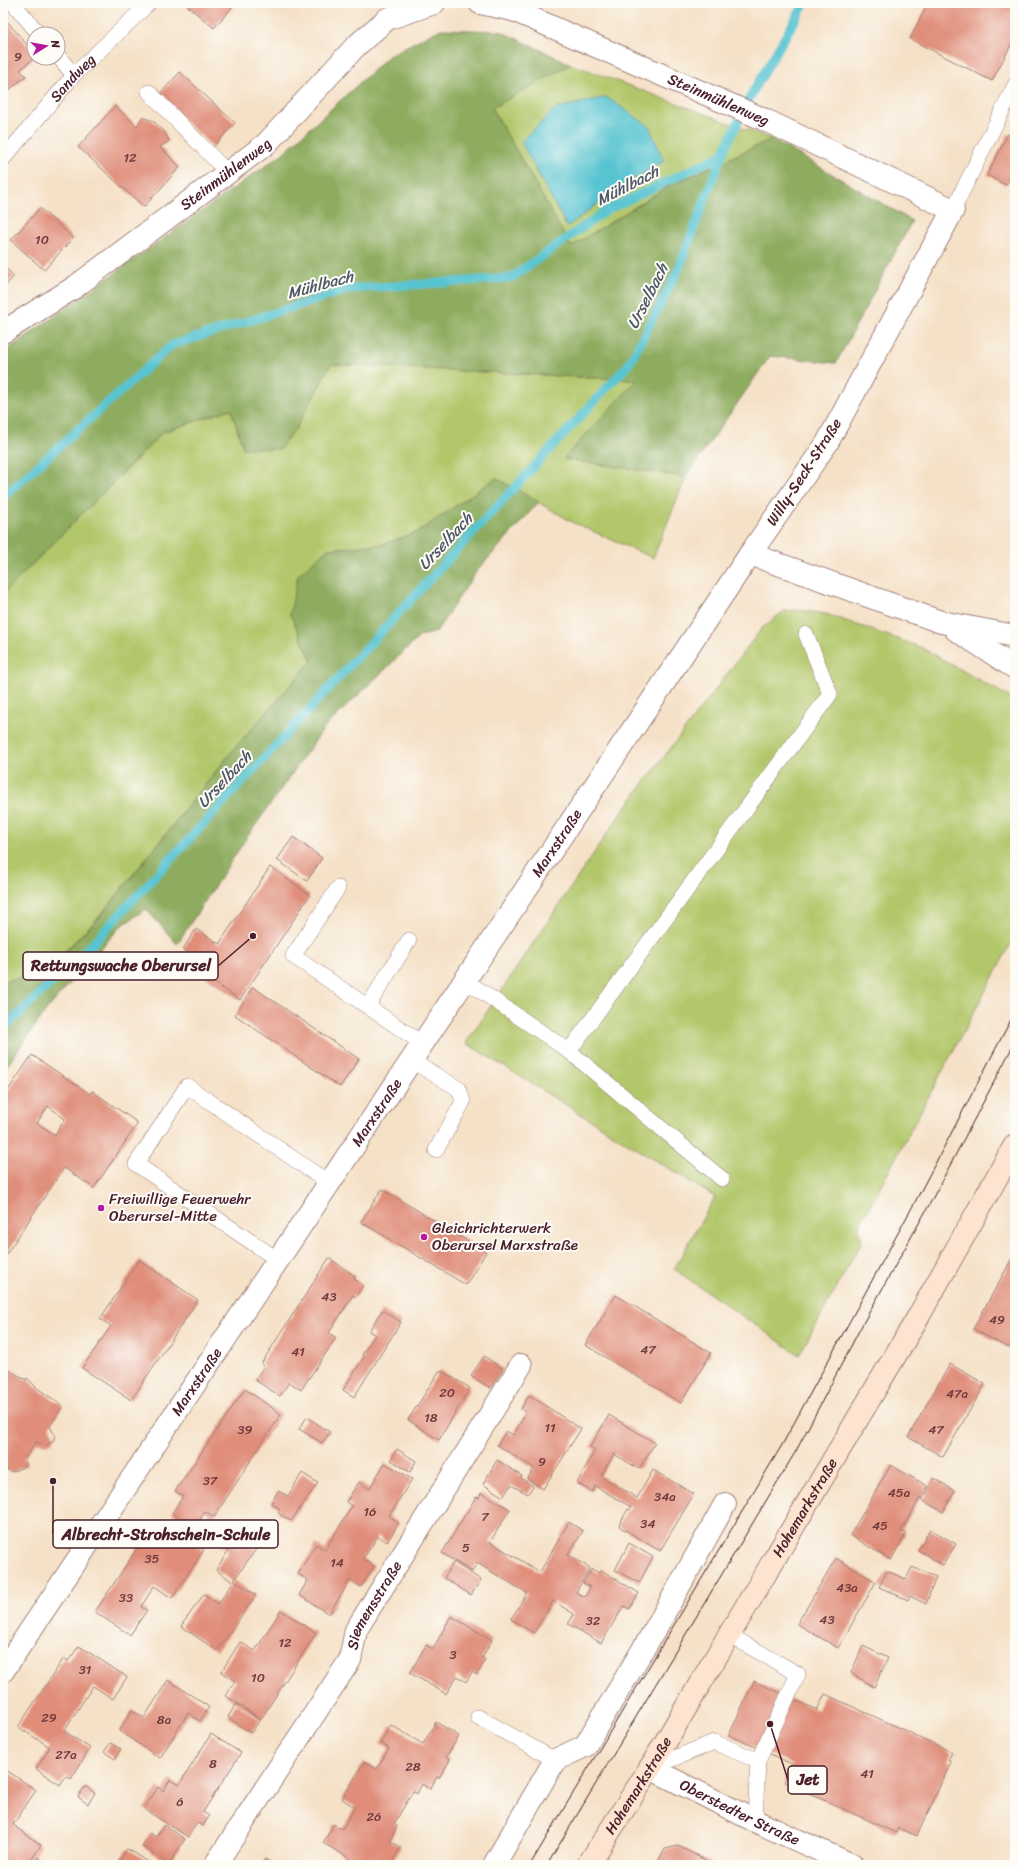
<svg xmlns="http://www.w3.org/2000/svg" width="1018" height="1868" font-family="Sriracha,sans-serif">
<style>
.green{fill:#b2c76b;stroke:#7e734b}
.forest{fill:#8dac5f;stroke:#6c6645}
.water{fill:#58c4d1;stroke:#51727e}
.lines{fill:none;stroke-linecap:round;stroke-linejoin:round}
.stream{stroke:#58c4d1;stroke-width:9}
.building{fill:#e08e7a;fill-rule:evenodd}
.lane-casing{stroke:#a08079;stroke-width:16}
.street-casing{stroke:#a08079;stroke-width:24}
.secondary-casing{stroke:#a08079;stroke-width:24}
.lane{stroke:#fff;stroke-width:15}
.street{stroke:#fff;stroke-width:22}
.secondary{stroke:#fde4d0;stroke-width:22}
.tram{stroke:#4a1f2b;stroke-width:1}
.poi-dot{fill:#b5179e;stroke:#fdfcf7;stroke-width:1.5}
.labels{text-anchor:middle;stroke-width:4;stroke-linejoin:round;paint-order:stroke}
.number-label{font-size:13px;fill:#703b3f}
.street-label{font-size:15px;fill:#4a1f2b;stroke:#fdfcf7}
.poi-label{font-size:15px;fill:#4a1f2b;stroke:#fdfcf7;text-anchor:start}
.water-label{font-size:16px;font-style:italic;fill:#4f5965;stroke:#fdfcf7}
.leader{fill:none;stroke:#4a1f2b;stroke-width:1.5}
.callout-dot{fill:#4a1f2b;stroke:#fdfcf7;stroke-width:1.5}
.callout{fill:#fdfcf7;stroke:#4a1f2b;stroke-width:1.5}
.callout-label{font-size:16px;text-anchor:middle;font-weight:bold;fill:#4a1f2b}
</style>
<rect width="100%" height="100%" fill="#fdfcf7"/>
<filter id="ink" filterUnits="userSpaceOnUse"><feTurbulence type="fractalNoise" baseFrequency=".025" numOctaves="2"/><feDisplacementMap in="SourceGraphic" scale="8" xChannelSelector="R" yChannelSelector="G"/><feConvolveMatrix kernelMatrix="1 2 1 2 8 2 1 2 1" color-interpolation-filters="sRGB"/></filter>
<filter id="wash" filterUnits="userSpaceOnUse"><feTurbulence type="fractalNoise" baseFrequency=".012" numOctaves="4" result="noise"/><feDisplacementMap in="SourceGraphic" scale="16" xChannelSelector="R" yChannelSelector="G"/><feGaussianBlur stdDeviation="0.9" result="paint"/><feColorMatrix in="noise" values="0 0 0 0 0 0 0 0 0 0 0 0 0 0 0 0 0 1.4 0 .05"/><feComposite in="paint" operator="in"/></filter>
<g filter="url(#wash)">
<rect width="100%" height="100%" fill="#f5e1c7"/>
<g class="green">
<polygon points="571,64 772,139 669,186 571,247 492,108"/>
<polygon points="331,364 637,380 564,459 686,477 653,558 574,523 496,478 418,532 384,544 328,549 290,614 312,661 233,750 99,917 41,975 3,981 3,594 163,432 231,409 296,428"/>
<polygon points="800,610 826,614 920,647 1015,700 1015,936 859,1226 862,1242 799,1355 674,1269 715,1197 466,1043 619,816 762,628 784,611"/>
</g>
<g class="forest">
<polygon points="441,29 500,31 571,64 492,108 571,247 669,186 772,139 912,221 836,363 770,356 686,477 563,459 637,380 331,364 296,428 280,449 243,448 231,409 163,432 3,594 3,353 282,154 391,54"/>
<polygon points="496,478 539,502 476,572 436,632 420,636 325,727 245,840 177,944 146,909 120,927 49,1007 3,1071 3,981 41,975 99,918 233,750 312,661 290,614 298,575 328,549 384,544 418,532"/>
</g>
<polygon class="water" points="606,97 649,126 664,161 617,189 567,227 521,142 555,109"/>
<g class="lines">
<g class="stream">
<polyline points="3,497 172,345 350,289 511,278 607,210 722,155"/>
<polyline points="3,1029 95,941 629,364 677,273 722,155 751,95 805,3"/>
</g>
</g>
<g id="blocks">
<g class="building">
<polygon points="184,3 236,3 214,28"/>
<polygon points="928,3 1015,3 1015,37 992,81 910,39"/>
<polygon points="6,20 34,53 34,58 20,70 26,76 3,95 3,23"/>
<polygon points="180,72 235,123 213,147 158,96"/>
<polygon points="115,106 137,126 142,117 153,121 164,131 169,141 160,147 180,167 144,207 78,147"/>
<polygon points="1008,134 1014,137 1015,135 1015,183 1009,179 1006,185 987,175"/>
<polygon points="40,208 73,238 44,270 11,240"/>
<polygon points="3,266 14,276 3,289"/>
<polygon points="293,837 322,858 307,881 277,860"/>
<polygon points="270,867 310,895 240,1000 200,973 205,965 183,949 196,929 219,944"/>
<polygon points="253,987 359,1059 340,1087 235,1015"/>
<path d="M32 1055 90 1094 92 1091 138 1123 94 1188 64 1168 3 1259V1098ZM48 1106 65 1119 55 1135 37 1123Z"/>
<polygon points="382,1189 486,1252 466,1285 361,1222"/>
<polygon points="1014,1255 1015,1336 1009,1348 973,1329"/>
<polygon points="329,1258 355,1276 354,1279 363,1285 356,1297 353,1295 329,1333 336,1338 301,1390 289,1382 280,1396 255,1380 264,1366 261,1364"/>
<polygon points="139,1260 198,1300 131,1400 82,1368 111,1326 100,1319"/>
<polygon points="616,1295 711,1353 681,1403 585,1345"/>
<polygon points="382,1310 401,1322 354,1397 343,1390 364,1357 362,1355 375,1335 369,1331"/>
<polygon points="484,1356 503,1369 490,1388 471,1376"/>
<polygon points="950,1364 985,1384 943,1457 908,1437"/>
<polygon points="3,1366 26,1380 27,1378 37,1388 63,1406 50,1426 55,1436 53,1442 46,1445 36,1442 24,1459 27,1465 12,1472 3,1468"/>
<polygon points="440,1370 470,1388 439,1440 408,1420"/>
<polygon points="245,1389 281,1414 214,1517 205,1511 195,1528 172,1513 183,1496 175,1491"/>
<polygon points="529,1395 581,1429 543,1489 527,1479 534,1468 497,1445 506,1431 513,1435 526,1413 521,1409"/>
<polygon points="609,1415 655,1443 639,1469 614,1454 601,1476 637,1498 653,1470 694,1494 660,1551 620,1527 619,1525 628,1509 630,1510 631,1507 595,1486 592,1492 577,1483 595,1450 590,1447"/>
<polygon points="307,1417 330,1432 322,1443 299,1429"/>
<polygon points="397,1449 416,1461 410,1472 391,1460"/>
<polygon points="497,1460 522,1476 521,1478 533,1486 528,1494 511,1485 503,1497 483,1484"/>
<polygon points="385,1463 412,1479 389,1516 399,1523 387,1542 378,1536 363,1559 374,1566 361,1587 350,1580 329,1614 299,1595 308,1580 298,1574 316,1544 325,1550 352,1506 346,1502 359,1482 369,1489"/>
<polygon points="891,1465 927,1486 901,1531 906,1533 891,1560 850,1535"/>
<polygon points="302,1473 318,1483 291,1521 278,1513 280,1509 271,1503 278,1491 288,1496"/>
<polygon points="934,1478 955,1491 943,1512 922,1500"/>
<polygon points="481,1493 510,1509 490,1542 540,1572 569,1522 583,1531 568,1555 590,1568 576,1592 585,1597 590,1587 583,1583 592,1569 599,1573 601,1570 639,1593 629,1609 624,1606 601,1643 568,1624 574,1614 553,1601 534,1633 511,1619 527,1593 477,1563 472,1572 442,1553 476,1497 479,1498"/>
<polygon points="150,1529 166,1539 172,1529 204,1550 172,1598 154,1586 141,1607 147,1610 130,1635 95,1612"/>
<polygon points="930,1529 956,1544 943,1565 918,1550"/>
<polygon points="228,1530 256,1549 234,1580 256,1595 217,1651 181,1626 204,1594 218,1604 233,1582 216,1570 228,1551 218,1544"/>
<polygon points="629,1543 653,1557 639,1583 615,1570"/>
<polygon points="836,1558 876,1582 838,1648 797,1624"/>
<polygon points="454,1562 481,1580 471,1595 444,1578"/>
<polygon points="912,1567 936,1577 926,1604 910,1596 908,1600 879,1587 887,1571 906,1579"/>
<polygon points="281,1610 316,1633 261,1719 226,1696 235,1681 221,1672 240,1642 255,1651"/>
<polygon points="451,1616 492,1640 482,1658 485,1660 477,1675 472,1672 466,1682 457,1676 446,1694 410,1673 426,1645 433,1649"/>
<polygon points="79,1646 127,1677 113,1699 93,1686 64,1731 90,1748 71,1779 66,1776 60,1785 36,1769 50,1747 18,1727 64,1658 68,1661"/>
<polygon points="863,1646 888,1658 874,1687 851,1673"/>
<polygon points="168,1680 209,1707 200,1721 188,1713 160,1758 119,1731 132,1710 144,1718"/>
<polygon points="754,1681 817,1710 825,1694 952,1752 948,1761 951,1762 917,1836 898,1828 896,1833 784,1782 792,1764 729,1735"/>
<polygon points="236,1704 260,1720 251,1733 228,1717"/>
<polygon points="436,1722 459,1736 446,1757 450,1760 439,1778 437,1777 430,1789 422,1784 417,1794 413,1791 394,1824 397,1826 390,1841 401,1847 390,1865 361,1865 323,1843 334,1824 342,1829 355,1807 342,1799 364,1762 377,1769 389,1748 380,1743 391,1725 423,1744"/>
<polygon points="211,1734 241,1753 203,1812 209,1816 203,1826 197,1822 188,1837 144,1809 158,1787 163,1791 170,1780 179,1785"/>
<polygon points="110,1743 121,1749 115,1759 104,1752"/>
<polygon points="3,1768 36,1790 13,1825 41,1845 28,1865 3,1865"/>
<polygon points="85,1786 95,1793 88,1804 78,1797"/>
<polygon points="164,1825 185,1839 169,1864 142,1846 150,1833 156,1837"/>
<polygon points="678,1846 715,1865 656,1865 665,1849"/>
<polygon points="127,1849 133,1852 153,1865 119,1865 117,1864"/>
<polygon points="38,1857 49,1864 48,1865 33,1865"/>
<polygon points="265,1859 275,1865 262,1865"/>
</g>
</g>
</g>
<g filter="url(#ink)">
<use href="#blocks" fill-opacity="0" stroke="#a08079" stroke-width="1"/>
<g class="lines">
<g class="lane-casing">
<g id="lane">
<polyline points="13,3 39,34"/>
<polyline points="58,56 74,75"/>
<polyline points="149,92 228,173"/>
<path id="s1" d="M3 159 74 75 149 3"/>
<polyline points="953,210 1015,85"/>
<polyline points="338,888 293,956 423,1044"/>
<polyline points="466,981 569,1051 830,694 806,634"/>
<polyline points="368,1006 409,940"/>
<polyline points="569,1051 722,1179"/>
<polyline points="412,1061 459,1089 463,1102 436,1150"/>
<polyline points="278,1260 136,1164 187,1086 329,1183"/>
<polyline points="729,1635 798,1674 758,1761 755,1821"/>
<polyline points="478,1717 555,1760"/>
<polyline points="650,1768 714,1742 758,1761"/>
</g>
</g>
<g class="street-casing">
<g id="street">
<path id="s2" d="M480 3 513 10 763 119 953 210 827 443 750 554 941 622 1015 636"/>
<path id="s3" d="M3 332 75 287 266 144 356 46 387 19 434 3"/>
<polyline points="956,630 1015,668"/>
<path id="s4" d="M3 1671 750 554"/>
<path id="s5" d="M650 1768 755 1821 852 1865"/>
<path id="s6" d="M215 1865 350 1660 356 1630 521 1365"/>
<polyline points="494,1865 555,1760 585,1746 657,1626 725,1504"/>
</g>
</g>
<g class="secondary-casing">
<g id="secondary">
<path id="s7" d="M588 1865 650 1768 917 1319 1015 1145"/>
</g>
</g>
<use href="#lane" class="lane"/>
<use href="#street" class="street"/>
<use href="#secondary" class="secondary"/>
<g class="tram">
<polyline points="530,1865 782,1445 915,1202 1015,1012"/>
<polyline points="547,1865 796,1451 861,1327 928,1207 1015,1042"/>
</g>
</g>
</g>
<g class="poi-dot">
<circle cx="101" cy="1208" r="4"/>
<circle cx="424" cy="1237" r="4"/>
</g>
<g class="labels">
<g class="number-label">
<text x="18" y="61">9</text>
<text x="130" y="162">12</text>
<text x="42" y="244">10</text>
<text x="329" y="1301">43</text>
<text x="997" y="1324">49</text>
<text x="648" y="1354">47</text>
<text x="298" y="1356">41</text>
<text x="447" y="1397">20</text>
<text x="957" y="1398">47a</text>
<text x="431" y="1422">18</text>
<text x="550" y="1432">11</text>
<text x="245" y="1434">39</text>
<text x="936" y="1434">47</text>
<text x="542" y="1466">9</text>
<text x="210" y="1485">37</text>
<text x="899" y="1497">45a</text>
<text x="665" y="1501">34a</text>
<text x="370" y="1516">16</text>
<text x="485" y="1521">7</text>
<text x="648" y="1528">34</text>
<text x="880" y="1530">45</text>
<text x="466" y="1552">5</text>
<text x="152" y="1563">35</text>
<text x="337" y="1567">14</text>
<text x="847" y="1592">43a</text>
<text x="126" y="1602">33</text>
<text x="827" y="1624">43</text>
<text x="593" y="1625">32</text>
<text x="285" y="1647">12</text>
<text x="453" y="1659">3</text>
<text x="85" y="1674">31</text>
<text x="258" y="1682">10</text>
<text x="49" y="1722">29</text>
<text x="164" y="1724">8a</text>
<text x="66" y="1759">27a</text>
<text x="213" y="1768">8</text>
<text x="413" y="1771">28</text>
<text x="867" y="1778">41</text>
<text x="180" y="1806">6</text>
<text x="374" y="1821">26</text>
</g>
<g class="street-label">
<text dy="5" stroke="none"><textPath href="#s1" startOffset="107">Sandweg</textPath></text>
<text dy="5" stroke="none"><textPath href="#s2" startOffset="258">Steinmühlenweg</textPath></text>
<text dy="5" stroke="none"><textPath href="#s3" startOffset="273">Steinmühlenweg</textPath></text>
<text transform="translate(804 472) rotate(-57)" y="5">Willy-Seck-Straße</text>
<text dy="5" stroke="none"><textPath href="#s4" startOffset="996">Marxstraße</textPath></text>
<text dy="5" stroke="none"><textPath href="#s4" startOffset="672">Marxstraße</textPath></text>
<text dy="5" stroke="none"><textPath href="#s4" startOffset="348">Marxstraße</textPath></text>
<text dy="5" stroke="none"><textPath href="#s7" startOffset="418">Hohemarkstraße</textPath></text>
<text dy="5" stroke="none"><textPath href="#s6" startOffset="306">Siemensstraße</textPath></text>
<text dy="5" stroke="none"><textPath href="#s7" startOffset="94">Hohemarkstraße</textPath></text>
<text dy="5" stroke="none"><textPath href="#s5" startOffset="100">Oberstedter Straße</textPath></text>
</g>
<g class="poi-label">
<text x="109" y="1204">Freiwillige Feuerwehr<tspan x="109" dy="17">Oberursel-Mitte</tspan></text>
<text x="432" y="1233">Gleichrichterwerk<tspan x="432" dy="17">Oberursel Marxstraße</tspan></text>
</g>
<g class="water-label">
<text transform="translate(627 185) rotate(-27)" y="6">Mühlbach</text>
<text transform="translate(320 284) rotate(-15)" y="6">Mühlbach</text>
<text transform="translate(647 296) rotate(-63)" y="6">Urselbach</text>
<text transform="translate(445 541) rotate(-47)" y="6">Urselbach</text>
<text transform="translate(224 779) rotate(-47)" y="6">Urselbach</text>
</g>
</g>
<path class="leader" d="M253 936L218 966M53 1481L53 1534M770 1724L788 1780"/>
<g class="callout-dot">
<circle cx="253" cy="936" r="4"/>
<circle cx="53" cy="1481" r="4"/>
<circle cx="770" cy="1724" r="4"/>
</g>
<g class="callout">
<rect x="23" y="952" width="195" height="28" rx="4"/>
<rect x="53" y="1520" width="225" height="28" rx="4"/>
<rect x="788" y="1766" width="39" height="28" rx="4"/>
</g>
<g class="callout-label">
<text x="121" y="971">Rettungswache Oberursel</text>
<text x="166" y="1540">Albrecht-Strohschein-Schule</text>
<text x="808" y="1785">Jet</text>
</g>
<rect width="1018" height="1868" fill="none" stroke="#fdfcf7" stroke-width="16"/>
<g transform="translate(46 46) rotate(79)"><circle r="19" fill="#fdfcf7" stroke="#b5a4a5"/>
<path d="M0-3L7 15L0 10L-7 15Z" fill="#b5179e"/>
<text y="-6" font-size="11" font-weight="bold" text-anchor="middle" fill="#4a1f2b">N</text>
</g>
</svg>
